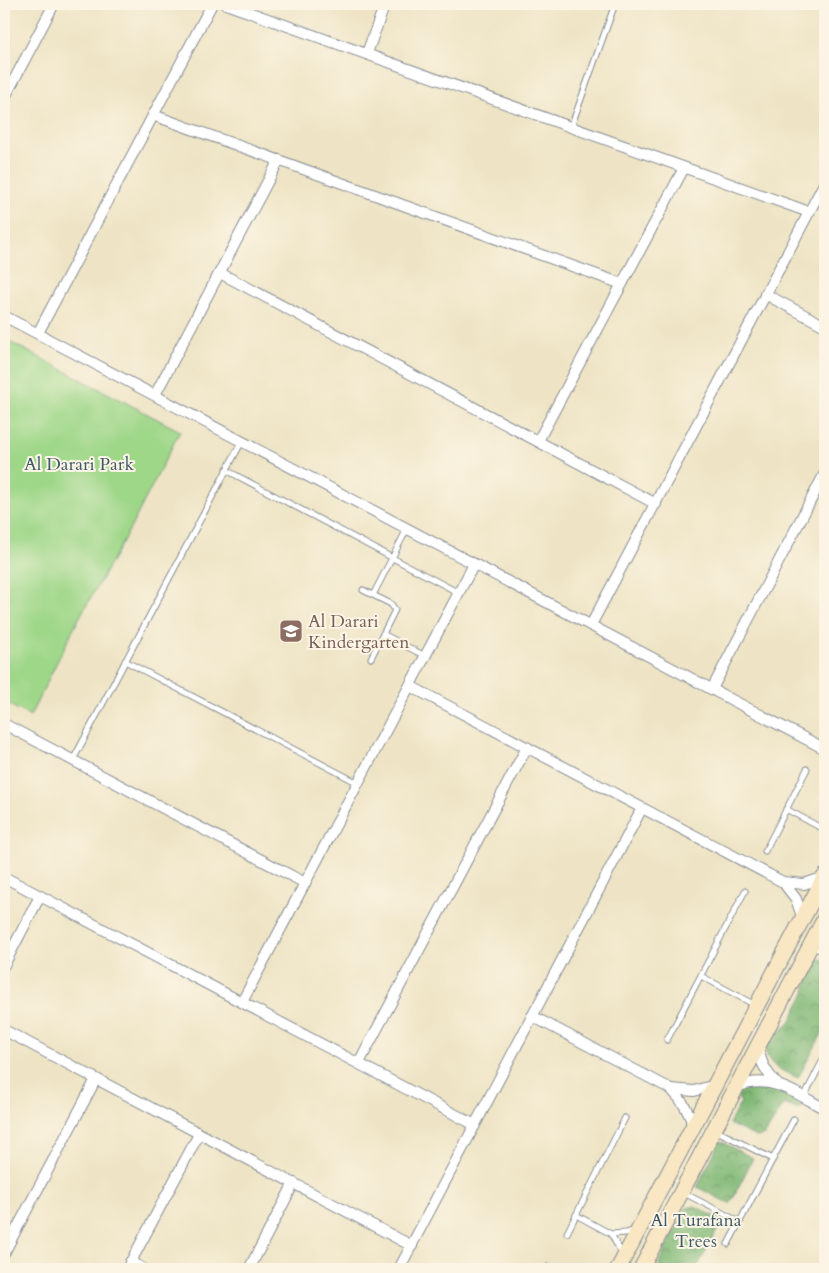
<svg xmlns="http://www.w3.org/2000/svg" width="829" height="1273" font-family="Cardo,serif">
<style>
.forest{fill:url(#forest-crowns);stroke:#4d746a}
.green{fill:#9fd789;stroke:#5d8374}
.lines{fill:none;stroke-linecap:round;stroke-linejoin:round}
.lane-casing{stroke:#848a92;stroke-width:7}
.street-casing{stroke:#848a92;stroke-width:12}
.secondary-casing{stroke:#848a92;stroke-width:17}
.lane{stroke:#fff;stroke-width:5}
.street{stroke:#fff;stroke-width:10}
.secondary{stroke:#f9e7c3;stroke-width:15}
.labels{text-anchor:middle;stroke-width:4;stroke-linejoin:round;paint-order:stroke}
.park-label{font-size:18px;fill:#3c5969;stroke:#fcf5e5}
.education-label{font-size:18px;fill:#785e54;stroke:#fcf5e5;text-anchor:start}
</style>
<defs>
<pattern id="forest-crowns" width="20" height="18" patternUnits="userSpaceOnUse" patternTransform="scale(1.25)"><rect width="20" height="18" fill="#7fb875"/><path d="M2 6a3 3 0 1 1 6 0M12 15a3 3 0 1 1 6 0" fill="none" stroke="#679663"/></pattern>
</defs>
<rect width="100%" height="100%" fill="#fcf5e5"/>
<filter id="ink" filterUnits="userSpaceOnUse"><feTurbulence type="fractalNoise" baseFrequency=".02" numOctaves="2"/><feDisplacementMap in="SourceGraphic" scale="10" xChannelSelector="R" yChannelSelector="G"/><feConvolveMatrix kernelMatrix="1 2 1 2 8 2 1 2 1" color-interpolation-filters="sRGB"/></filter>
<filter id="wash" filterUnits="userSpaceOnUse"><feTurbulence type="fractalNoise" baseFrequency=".0096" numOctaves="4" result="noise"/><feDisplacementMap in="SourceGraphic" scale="20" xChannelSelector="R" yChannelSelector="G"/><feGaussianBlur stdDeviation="1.12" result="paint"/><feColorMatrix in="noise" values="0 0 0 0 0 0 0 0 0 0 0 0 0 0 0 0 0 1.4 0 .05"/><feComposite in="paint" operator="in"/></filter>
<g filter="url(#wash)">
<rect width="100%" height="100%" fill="#eee4c5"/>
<g class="forest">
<path d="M823 959 825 960V1028L798 1078C780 1069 766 1067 765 1044L789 1024 805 992 810 969 814 960Z"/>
<polygon points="764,1085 802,1104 799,1110 784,1104 765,1135 756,1137 729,1124 741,1102 737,1097 740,1090"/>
<polygon points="720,1141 753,1158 730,1204 697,1187"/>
<polygon points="695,1206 722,1221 696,1269 660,1269 659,1262 686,1208"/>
</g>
<polygon class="green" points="4,339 180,431 131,527 78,620 30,716 4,702"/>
</g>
<g filter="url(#ink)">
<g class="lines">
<g class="lane-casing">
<g id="lane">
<polyline points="571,127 615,4"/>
<polyline points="226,470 459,593"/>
<polyline points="363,590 391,604 395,610 371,658"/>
<polyline points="373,595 407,529"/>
<polyline points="383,634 425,656"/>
<polyline points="125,661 358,783"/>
<polyline points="73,760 242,441"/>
<polyline points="786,809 825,830"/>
<polyline points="765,851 807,769"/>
<polyline points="812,946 825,953"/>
<polyline points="701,976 755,1005"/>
<polyline points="667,1040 745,891"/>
<polyline points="804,1097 825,1056"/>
<polyline points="715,1130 773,1159"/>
<polyline points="682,1192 740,1222"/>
<polyline points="576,1215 611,1234 622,1254"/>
<polyline points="567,1233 625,1118"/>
<polyline points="611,1234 626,1233 635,1230"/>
<polyline points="728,1244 794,1119"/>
<polyline points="547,1269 549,1266"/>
</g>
</g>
<g class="street-casing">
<g id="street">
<polyline points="226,4 809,212"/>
<polyline points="367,53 385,4"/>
<polyline points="4,99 54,4"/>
<polyline points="153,115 622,284"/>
<polyline points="220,273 656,504"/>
<polyline points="765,294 825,326"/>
<polyline points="4,316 825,749"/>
<polyline points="38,333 212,4"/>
<polyline points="155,395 279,160"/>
<polyline points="538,441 684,168"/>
<polyline points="591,625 825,182"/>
<polyline points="410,686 783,882 804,884 825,877"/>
<polyline points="712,689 825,473"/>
<polyline points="4,724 305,883"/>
<polyline points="4,877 475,1125"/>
<polyline points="783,882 796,899 803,919"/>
<polyline points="4,965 40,896"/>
<polyline points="242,1002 474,564"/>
<path d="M532 1016 671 1089C683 1101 690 1112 693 1127"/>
<polyline points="4,1030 412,1246"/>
<path d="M758 1046C760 1062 766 1072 777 1084"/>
<polyline points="359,1063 527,747"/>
<path d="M737 1087C771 1073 795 1093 825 1109"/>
<polyline points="671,1089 694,1091 715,1085"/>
<polyline points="4,1253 96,1079"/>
<polyline points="130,1262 144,1269"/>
<polyline points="127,1269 199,1134"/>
<polyline points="249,1269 294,1183"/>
<polyline points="399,1269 642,808"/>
</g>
</g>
<g class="secondary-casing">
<g id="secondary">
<polyline points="618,1269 825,876"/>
<polyline points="641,1269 825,918"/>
</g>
</g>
<use href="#lane" class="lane"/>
<use href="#street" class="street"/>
<use href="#secondary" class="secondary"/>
</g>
</g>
<defs>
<g id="school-square" transform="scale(1.25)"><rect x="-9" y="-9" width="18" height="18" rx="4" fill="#8d6e63" stroke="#fcf5e5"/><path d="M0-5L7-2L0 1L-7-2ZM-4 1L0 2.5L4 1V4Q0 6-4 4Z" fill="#fff"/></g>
</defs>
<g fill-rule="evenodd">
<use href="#school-square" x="291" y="631"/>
</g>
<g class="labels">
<g class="park-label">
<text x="79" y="470">Al Darari Park</text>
<text x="696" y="1226">Al Turafana<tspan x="696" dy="21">Trees</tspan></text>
</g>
<g class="education-label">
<text x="308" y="627">Al Darari<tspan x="308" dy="21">Kindergarten</tspan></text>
</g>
</g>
<rect width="829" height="1273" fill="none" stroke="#fcf5e5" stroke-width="20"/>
</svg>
